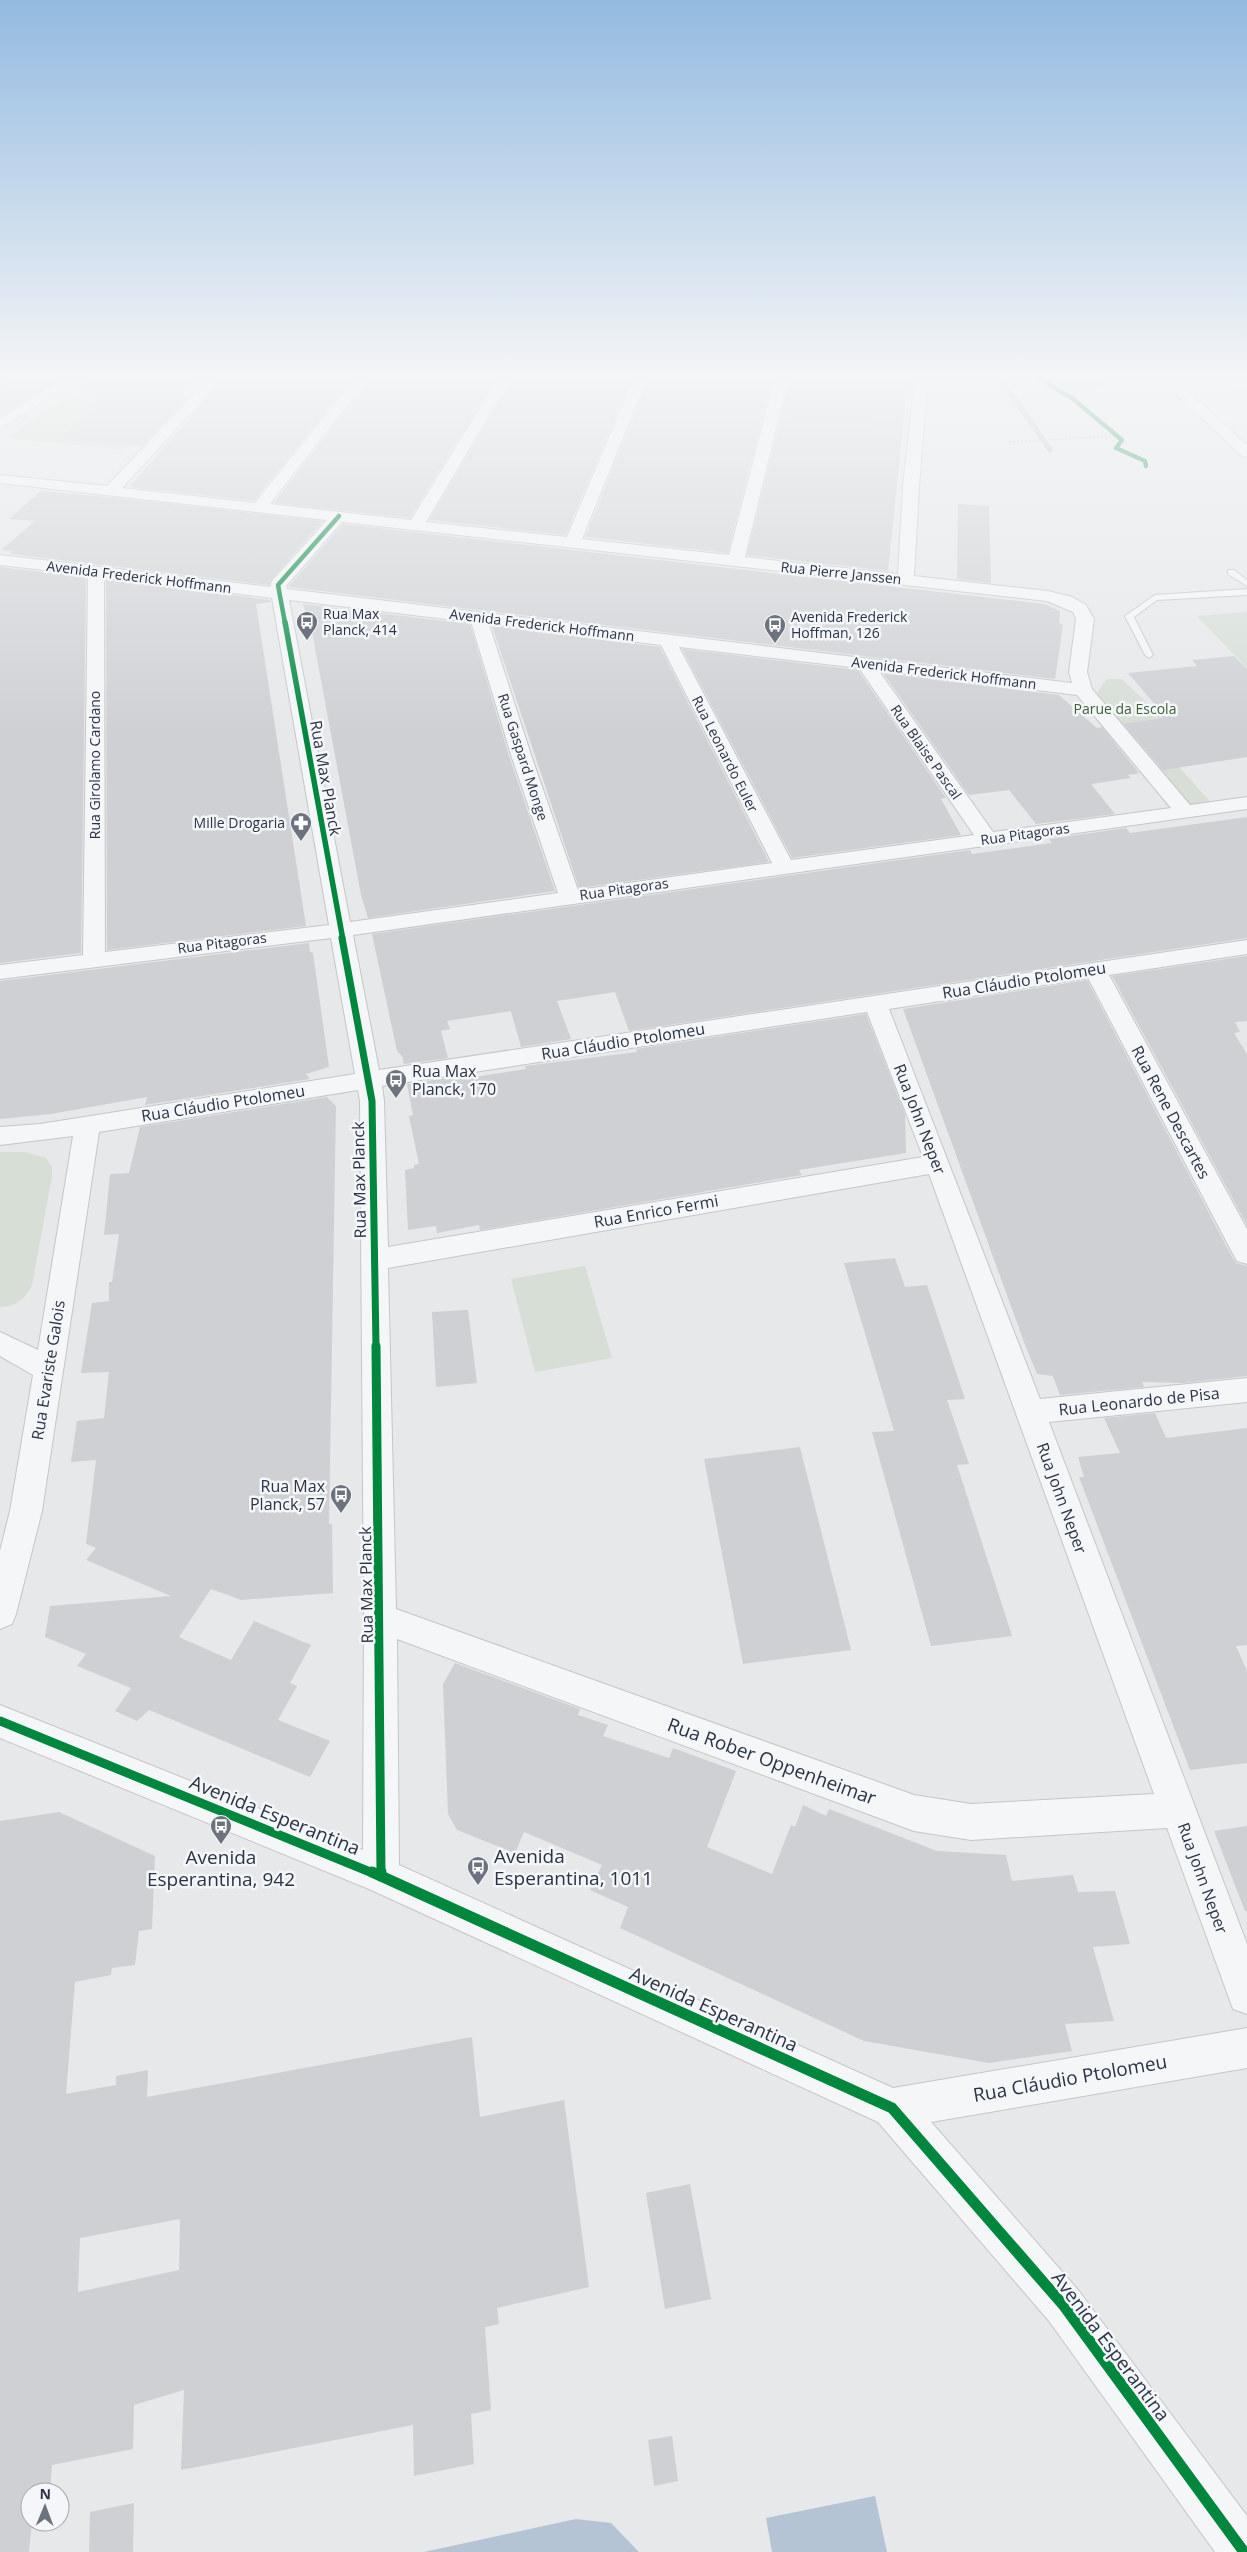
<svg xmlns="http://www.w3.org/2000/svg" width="1247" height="2552" font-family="'Open Sans',sans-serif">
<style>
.green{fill:#d6ded6}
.water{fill:#b4c4d5}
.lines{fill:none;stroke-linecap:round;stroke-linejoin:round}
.stream{stroke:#b4c4d5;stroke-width:5.5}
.building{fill:#ced0d3;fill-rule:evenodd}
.service-casing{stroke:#c4c6c8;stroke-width:2}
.minor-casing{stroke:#c4c6c8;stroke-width:2}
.path{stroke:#c5c6ca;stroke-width:2;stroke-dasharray:2 2;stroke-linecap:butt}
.service{fill:#f5f6f7;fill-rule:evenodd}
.minor{fill:#f5f6f7;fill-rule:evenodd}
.cycleway-far4-casing{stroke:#f4f6f9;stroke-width:6}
.cycleway-far3-casing{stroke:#f4f6f9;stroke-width:8}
.cycleway-far2-casing{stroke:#f4f6f9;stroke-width:10}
.cycleway-far1-casing{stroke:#f4f6f9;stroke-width:12}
.cycleway-casing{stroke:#f4f6f9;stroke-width:14}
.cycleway-far4{stroke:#00873e;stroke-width:4.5}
.cycleway-far3{stroke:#00873e;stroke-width:5.5}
.cycleway-far2{stroke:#00873e;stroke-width:7}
.cycleway-far1{stroke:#00873e;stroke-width:9}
.cycleway{stroke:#00873e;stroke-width:11}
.labels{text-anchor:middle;stroke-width:5;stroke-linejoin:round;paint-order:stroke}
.far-street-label{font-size:14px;fill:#2b3445;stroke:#f4f6f9}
.far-poi-label{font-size:14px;fill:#2b3445;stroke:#f4f6f9;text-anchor:start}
.far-park-label{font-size:14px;fill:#3f6138;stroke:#f4f6f9}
.street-label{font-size:16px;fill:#2b3445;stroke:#f4f6f9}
.poi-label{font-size:16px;fill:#2b3445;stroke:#f4f6f9;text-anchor:start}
.near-street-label{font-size:19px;fill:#2b3445;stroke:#f4f6f9}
.near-poi-label{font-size:19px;fill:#2b3445;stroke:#f4f6f9;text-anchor:start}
</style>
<rect width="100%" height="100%" fill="#e6e8ea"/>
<g class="green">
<polygon points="105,378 194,378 124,450 6,438 91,382"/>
<polygon points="1247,612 1247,668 1197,616"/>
<polygon points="1107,679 1122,679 1163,718 1179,767 1215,807 1185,812 1091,701"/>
<path d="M0 1152H25L46 1158 52 1167V1176L32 1285C26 1298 16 1307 0 1307Z"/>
<polygon points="585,1266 612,1358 535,1372 511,1279"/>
</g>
<g class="water">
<path d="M1046 378H1107L1111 381C1099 391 1057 390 1046 378Z"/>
<polygon points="875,2496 887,2552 772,2552 766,2518"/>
<polygon points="576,2519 611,2523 639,2552 424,2552"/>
</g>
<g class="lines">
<polyline class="stream" points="1000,378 1050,450"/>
</g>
<g class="building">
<polygon points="17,378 55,382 0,417 0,390"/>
<polygon points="225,378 353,378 254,501 129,487"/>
<polygon points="370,378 497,378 410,518 274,503"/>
<polygon points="513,378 632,378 566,535 429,520"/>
<polygon points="649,378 773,378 728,553 585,537"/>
<polygon points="790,378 908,378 888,571 747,555"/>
<polygon points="114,388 191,395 141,447 60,438 91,414 83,413"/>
<polygon points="41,491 119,498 323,521 271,580 269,585 10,554 13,551 1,550 35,521 9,519"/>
<polygon points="958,504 989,506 991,583 957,579"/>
<polygon points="343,524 1044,604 1060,611 1059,623 1063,625 1055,679 288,587"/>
<polygon points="0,567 86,577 81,953 0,963"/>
<polygon points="106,579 270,600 271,602 256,604 306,926 107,950"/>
<polygon points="303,604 470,624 509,756 555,891 368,918 361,895 309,616 307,616"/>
<polygon points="492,626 660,647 769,862 579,888"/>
<polygon points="682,649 858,670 946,798 941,799 961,835 792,858"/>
<polygon points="1234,656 1247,669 1247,757 1163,770 1124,724 1163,718 1155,709 1158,708 1128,673 1197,666 1192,660"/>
<polygon points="883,673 1059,695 1097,728 1102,727 1139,773 1128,775 1131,778 1091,784 1115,814 1036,824 1009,790 969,795"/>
<polygon points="1247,817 1247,938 629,1031 615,992 557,1001 571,1039 521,1047 511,1011 447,1021 450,1029 441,1031 448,1058 404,1064 402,1056 397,1051 372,934 970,850 972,854 1052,843 1049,839 1126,828 1130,833"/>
<polygon points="309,943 310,952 313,953 329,1067 306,1074 310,1079 145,1105 147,1097 51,1114 0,1119 0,981"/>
<polygon points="1247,956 1247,1021 1235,1022 1240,1032 1234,1033 1247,1054 1247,1225 1112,976"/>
<polygon points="1087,980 1231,1255 1236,1263 1247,1266 1247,1376 1183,1383 1142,1382 1144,1387 1060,1395 1053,1376 1037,1374 1024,1342 903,1009"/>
<polygon points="866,1014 905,1114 906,1153 799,1170 802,1175 480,1230 479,1225 437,1233 436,1226 408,1230 405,1170 414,1168 414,1165 419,1164 409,1116 413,1115 407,1084 453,1077 454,1080 526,1069 525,1066 637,1052 636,1049"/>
<polygon points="327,1097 336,1106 329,1524 332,1524 333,1593 241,1600 211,1589 179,1637 231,1660 254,1621 311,1645 290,1683 297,1686 278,1720 330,1741 310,1777 149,1710 137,1721 115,1711 131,1688 77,1666 86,1654 45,1637 50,1606 171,1596 86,1560 96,1548 86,1544 96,1460 71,1462 77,1421 104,1418 109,1372 81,1373 92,1303 109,1301 109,1282 112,1282 119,1234 104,1235 110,1174 129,1173 140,1127"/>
<polygon points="895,1258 905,1287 927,1285 965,1399 947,1400 969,1464 957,1465 1012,1636 931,1646 872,1432 894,1431 844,1263"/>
<polygon points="468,1310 477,1383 436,1387 432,1312"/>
<polygon points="1155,1413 1166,1438 1247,1428 1247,1645 1236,1646 1247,1671 1247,1763 1190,1770 1079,1477 1084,1477 1078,1457 1120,1453 1104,1418"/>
<polygon points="800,1447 851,1650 743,1664 704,1459"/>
<polygon points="455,1663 580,1709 578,1715 608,1725 603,1736 669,1758 673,1748 736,1771 707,1847 772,1874 791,1825 795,1827 803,1805 826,1816 829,1809 937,1851 1006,1855 1012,1881 1073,1875 1078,1892 1115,1891 1130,1944 1093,1947 1114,2021 1065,2024 1072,2051 989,2063 864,2041 620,1928 628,1907 590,1890 602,1865 524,1832 515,1853 457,1830 448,1814 443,1684"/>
<path d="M59 1812 155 1856 152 1929 139 1931 135 1965 112 1968 111 1975 75 1982 66 2094 116 2085V2076L148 2070 147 2097 472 2037 480 2117 564 2100 589 2287 497 2308 499 2324 485 2327 491 2410 471 2414 474 2464 414 2476 413 2425 181 2470 184 2390 134 2405 133 2449 52 2465 50 2492H30L32 2522 29 2552H0V1821ZM180 2219 179 2270 78 2292 80 2238Z"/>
<polygon points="1247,1826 1247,1911 1245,1911 1214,1831"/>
<polygon points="690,2184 711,2299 665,2309 646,2193"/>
<polygon points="672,2436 678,2481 654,2486 648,2440"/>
<polygon points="134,2503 133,2552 89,2552 90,2512"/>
</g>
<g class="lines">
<g class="service-casing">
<g id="service">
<polygon points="1228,570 1234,570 1247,580 1247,586 1228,574"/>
<polygon points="1247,589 1247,595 1157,600 1134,617 1153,655 1149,658 1145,655 1125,616 1155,595"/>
</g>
</g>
<g class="minor-casing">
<g id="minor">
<polygon points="64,378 80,378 0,429 0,419"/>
<path d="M209 378H223L122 488 255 503 355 378H368L270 504 411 520 499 378H511L426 522 567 537 634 378H647L582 539 729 555 775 378H788L745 557 898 574 903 486 915 378H928L919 486 914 576 1048 591 1072 597 1086 605 1094 619 1087 672 1092 689 1190 805 1247 797V809L353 935 379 1070 1247 940V954L1109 975 1247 1229V1264L1237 1261 1233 1254 1088 978 889 1009 1040 1399 1247 1378V1402L1049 1422 1247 1944V2014L1233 2009 1167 1828 971 1840 914 1831 397 1639 399 1865 893 2088 1247 2028V2068L931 2122 1079 2291 1247 2516V2552H1215L1049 2321 878 2122 369 1889 0 1738V1705L363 1850 364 1618 360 1101 358 1090 99 1132 42 1511 16 1614 12 1624 0 1629V1551L10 1511 33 1375 0 1356V1332L38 1350 73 1136 0 1145V1127L40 1124 355 1074 331 938 0 979V965L83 955 88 575 0 565V555L270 587 272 581 327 520 0 483V475L107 486ZM342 522 1047 601 1073 612 1076 619 1069 672 1072 683 287 589 286 586ZM104 577 272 598 329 925 105 952ZM289 600 471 622 511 755 558 893 350 922ZM489 624 661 645 772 863 578 890 531 755ZM679 647 859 668 974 835 791 860ZM879 671 1077 695 1171 808 993 832ZM867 1012 923 1157 388 1247 384 1101 382 1086ZM929 1174 1154 1794 971 1804 914 1795 396 1609 388 1268Z"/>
<polygon points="1159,378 1173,378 1247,445 1247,457 1242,456"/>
<polygon points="1205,378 1228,378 1247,382 1247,390 1207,381"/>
</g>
</g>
<g class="path">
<polyline points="794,419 893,425"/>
<polyline points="1009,442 1118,436"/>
</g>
<use href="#service" class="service"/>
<use href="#minor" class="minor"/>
<g class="cycleway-far4-casing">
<g id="cycleway-far4">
<polyline points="1038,378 1072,398 1122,440 1116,448 1145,461 1146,466"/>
<polyline points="285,623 278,585 339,516"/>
</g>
</g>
<g class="cycleway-far3-casing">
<polyline id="cycleway-far3" points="285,622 343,940"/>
</g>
<g class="cycleway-far2-casing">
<polyline id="cycleway-far2" points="342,938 372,1101 376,1347"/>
</g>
<g class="cycleway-far1-casing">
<g id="cycleway-far1">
<polyline points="376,1346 381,1874"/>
<polyline points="0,1721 375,1874"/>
</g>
</g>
<g class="cycleway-casing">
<g id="cycleway">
<polyline points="372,1872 892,2108 1064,2306 1244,2552"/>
<polyline points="381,1872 381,1876"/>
</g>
</g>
<use href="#cycleway-far4" class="cycleway-far4"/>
<use href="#cycleway-far3" class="cycleway-far3"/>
<use href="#cycleway-far2" class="cycleway-far2"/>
<use href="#cycleway-far1" class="cycleway-far1"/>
<use href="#cycleway" class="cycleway"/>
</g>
<linearGradient id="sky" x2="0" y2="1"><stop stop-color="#93bae0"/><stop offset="0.51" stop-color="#f4f5f6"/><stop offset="1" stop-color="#f4f5f6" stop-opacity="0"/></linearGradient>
<rect width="1247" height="735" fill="url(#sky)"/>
<defs>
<g id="bus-pin" transform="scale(1.125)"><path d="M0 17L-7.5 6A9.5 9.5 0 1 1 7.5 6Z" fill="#6c737f" stroke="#f4f6f9"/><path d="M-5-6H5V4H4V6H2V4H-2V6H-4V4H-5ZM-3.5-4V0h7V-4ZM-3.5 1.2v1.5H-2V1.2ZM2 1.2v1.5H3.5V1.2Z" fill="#fff"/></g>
<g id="pharmacy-pin" transform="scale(1.125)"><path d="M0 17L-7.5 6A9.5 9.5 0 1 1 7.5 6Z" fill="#6c737f" stroke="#f4f6f9"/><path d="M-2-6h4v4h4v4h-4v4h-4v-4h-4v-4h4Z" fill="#fff"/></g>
</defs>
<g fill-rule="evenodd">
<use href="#bus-pin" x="307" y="622"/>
<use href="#bus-pin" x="775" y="625"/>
<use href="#pharmacy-pin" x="301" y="823"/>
<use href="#bus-pin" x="396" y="1080"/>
<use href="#bus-pin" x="341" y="1495"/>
<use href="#bus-pin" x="221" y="1826"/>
<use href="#bus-pin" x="478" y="1867"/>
</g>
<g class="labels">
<g class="far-street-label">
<text transform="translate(841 573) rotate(6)" y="5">Rua Pierre Janssen</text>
<text transform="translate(139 577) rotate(7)" y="5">Avenida Frederick Hoffmann</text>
<text transform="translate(542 625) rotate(7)" y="5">Avenida Frederick Hoffmann</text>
<text transform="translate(944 673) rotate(7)" y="5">Avenida Frederick Hoffmann</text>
<text transform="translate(926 752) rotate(55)" y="5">Rua Blaise Pascal</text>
<text transform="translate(725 754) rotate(63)" y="5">Rua Leonardo Euler</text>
<text transform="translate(523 757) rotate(72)" y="5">Rua Gaspard Monge</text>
<text transform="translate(95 765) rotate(-90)" y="5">Rua Girolamo Cardano</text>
<text transform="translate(1025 834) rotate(-8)" y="5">Rua Pitagoras</text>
<text transform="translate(624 889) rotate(-8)" y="5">Rua Pitagoras</text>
<text transform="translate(222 943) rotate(-7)" y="5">Rua Pitagoras</text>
</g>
<g class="far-poi-label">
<text x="323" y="619">Rua Max<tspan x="323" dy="16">Planck, 414</tspan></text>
<text x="791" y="622">Avenida Frederick<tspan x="791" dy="16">Hoffman, 126</tspan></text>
<text x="285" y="828" text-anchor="end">Mille Drogaria</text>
</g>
<g class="far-park-label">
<text x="1125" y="714">Parue da Escola</text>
</g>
<g class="street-label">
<text transform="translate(326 778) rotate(80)" y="6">Rua Max Planck</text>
<text transform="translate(1024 980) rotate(-9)" y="6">Rua Cláudio Ptolomeu</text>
<text transform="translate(623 1041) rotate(-9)" y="6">Rua Cláudio Ptolomeu</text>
<text transform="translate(223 1103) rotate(-9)" y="6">Rua Cláudio Ptolomeu</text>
<text transform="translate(1171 1112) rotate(62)" y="6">Rua Rene Descartes</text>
<text transform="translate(920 1119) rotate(69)" y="6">Rua John Neper</text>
<text transform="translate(359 1180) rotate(-91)" y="6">Rua Max Planck</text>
<text transform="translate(656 1211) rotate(-10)" y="6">Rua Enrico Fermi</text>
<text transform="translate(48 1370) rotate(-81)" y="6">Rua Evariste Galois</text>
<text transform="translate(1139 1401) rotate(-6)" y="6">Rua Leonardo de Pisa</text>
<text transform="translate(1062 1498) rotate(70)" y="6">Rua John Neper</text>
<text transform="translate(366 1585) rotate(-91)" y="6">Rua Max Planck</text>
<text transform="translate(1203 1878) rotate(70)" y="6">Rua John Neper</text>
</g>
<g class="poi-label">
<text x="412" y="1077">Rua Max<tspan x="412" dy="18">Planck, 170</tspan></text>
<text x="325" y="1492" text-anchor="end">Rua Max<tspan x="325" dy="18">Planck, 57</tspan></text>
</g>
<g class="near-street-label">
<text transform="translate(772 1761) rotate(20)" y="7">Rua Rober Oppenheimar</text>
<text transform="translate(275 1815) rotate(22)" y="7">Avenida Esperantina</text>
<text transform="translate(714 2009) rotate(24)" y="7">Avenida Esperantina</text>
<text transform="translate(1070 2078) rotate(-10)" y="7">Rua Cláudio Ptolomeu</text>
<text transform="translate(1111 2346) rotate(53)" y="7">Avenida Esperantina</text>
</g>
<g class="near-poi-label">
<text x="494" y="1863">Avenida<tspan x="494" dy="22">Esperantina, 1011</tspan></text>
<text x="221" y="1864" text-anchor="middle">Avenida<tspan x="221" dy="22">Esperantina, 942</tspan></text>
</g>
</g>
<g transform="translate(45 2507) rotate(1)"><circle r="24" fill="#f4f6f9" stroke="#a4a8b1"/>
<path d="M0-4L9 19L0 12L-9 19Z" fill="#6c737f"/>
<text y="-8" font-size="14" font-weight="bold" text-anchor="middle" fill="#2b3445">N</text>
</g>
</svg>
